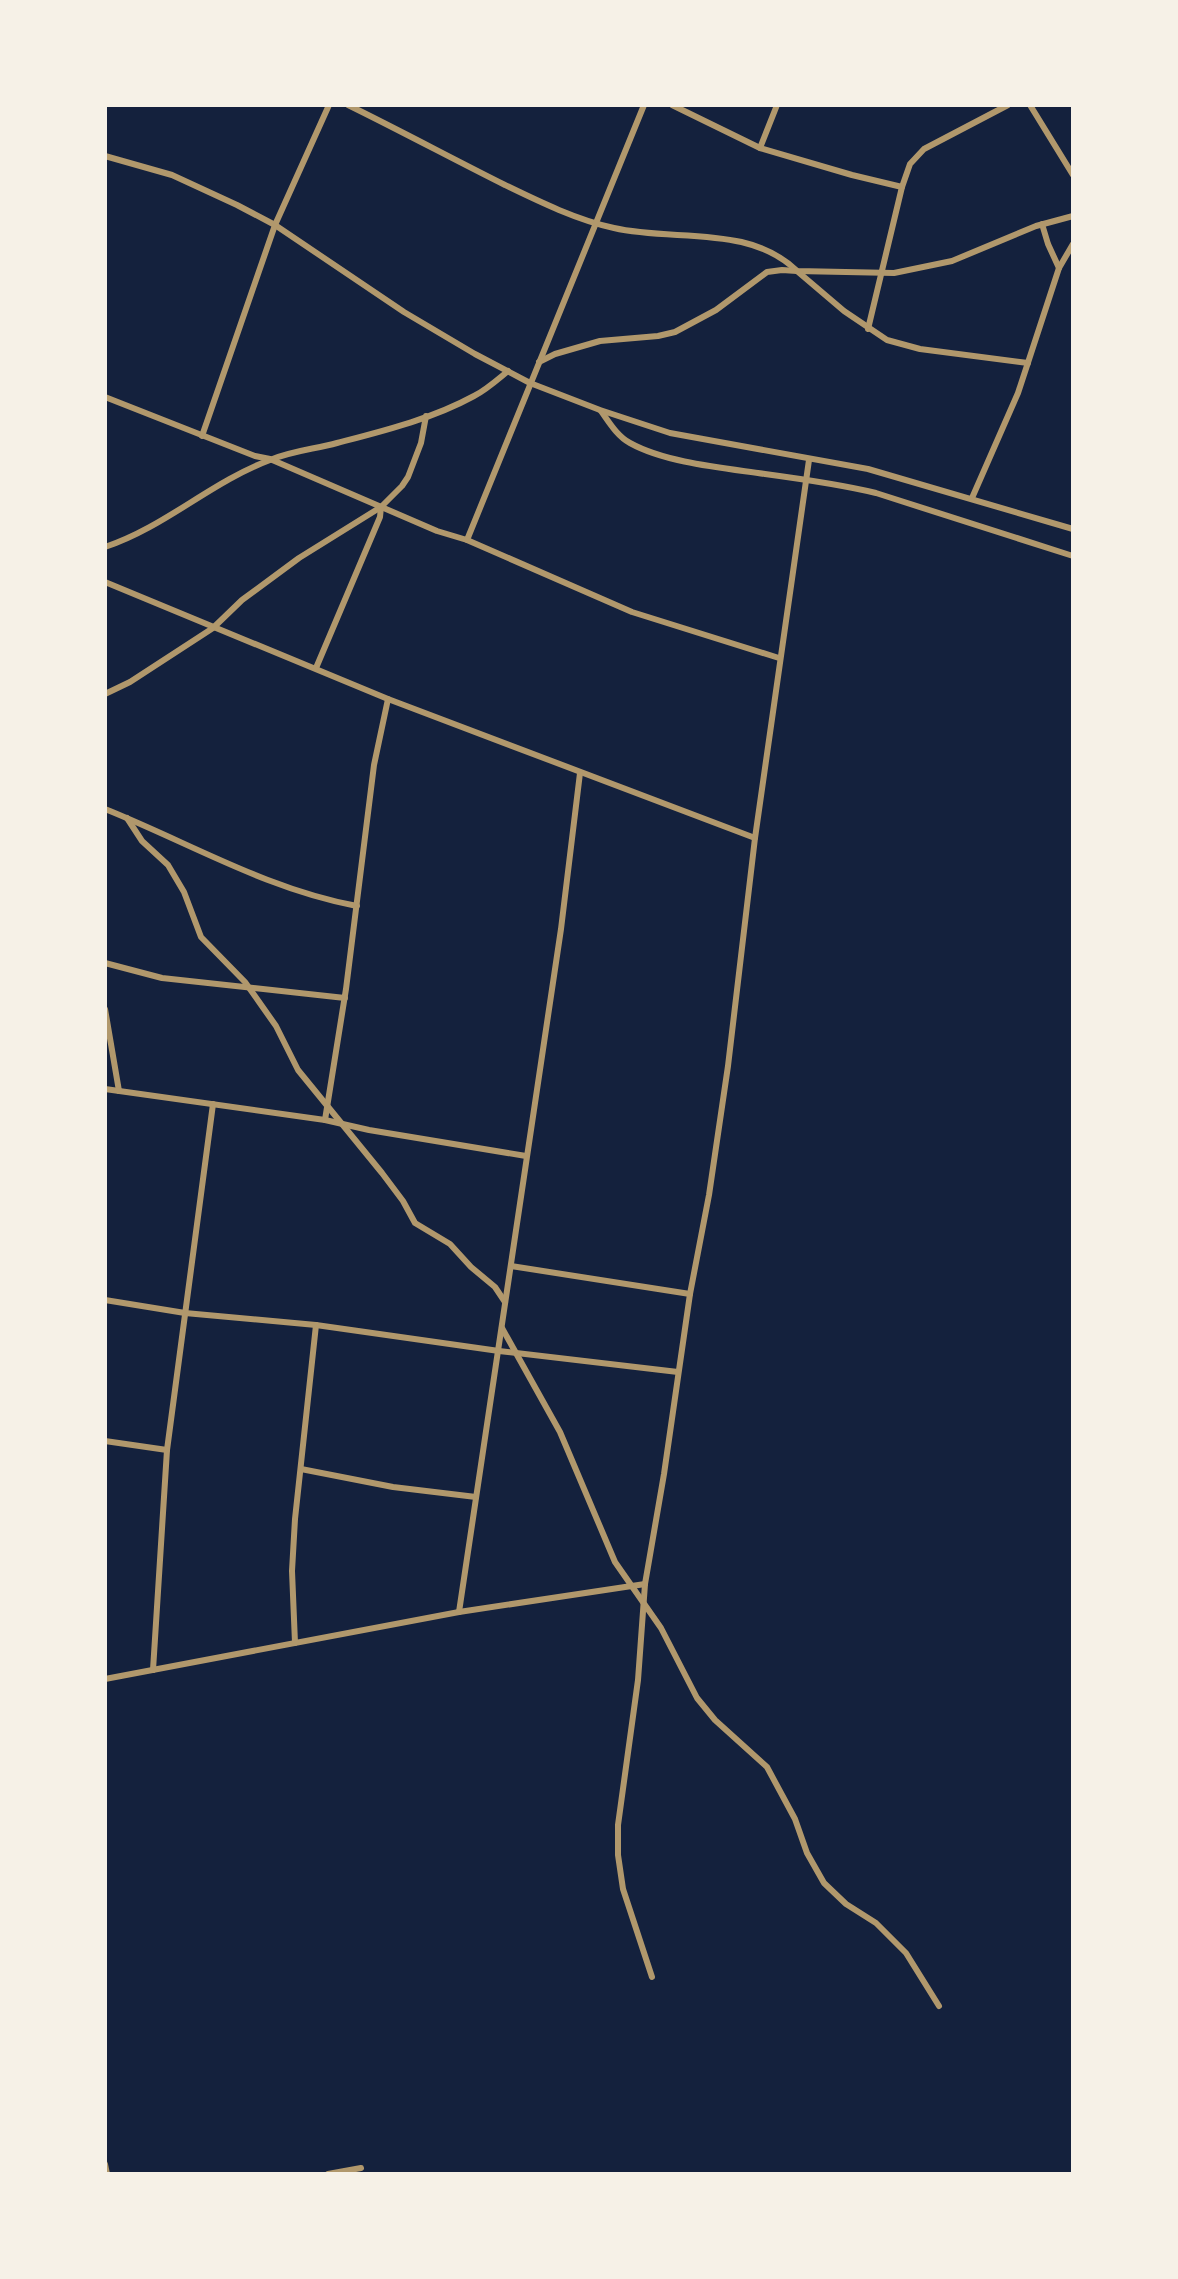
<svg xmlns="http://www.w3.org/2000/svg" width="1178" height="2279" font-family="'Asap Condensed',sans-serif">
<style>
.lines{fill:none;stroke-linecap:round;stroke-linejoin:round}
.minor{stroke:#b1986c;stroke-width:6}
</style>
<rect width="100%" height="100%" fill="#14213d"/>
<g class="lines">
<g class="minor">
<path d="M348 105C401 131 453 159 505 185 540 202 577 220 614 228 675 242 749 224 797 271L894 273 952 261 1036 226 1073 216"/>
<polyline points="672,105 760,148 852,175 902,187"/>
<polyline points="1030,105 1073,175"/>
<polyline points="760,148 777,105"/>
<polyline points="105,156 172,175 237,205 275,225 404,312 475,354 530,383 600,410 670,433 868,469 1073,529"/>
<polyline points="1042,224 1048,244 1059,268"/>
<polyline points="868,329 902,187 910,164 924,149 1008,105"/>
<polyline points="539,362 555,354 600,341 658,336 675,332 716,310 767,272 782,270 797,271 844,311 887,340 920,349 1028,363"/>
<polyline points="105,397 255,456 270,459 437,531 467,540 632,612 779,658"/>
<path d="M601 411C609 422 617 436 630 443 666 463 724 468 765 474 802 479 839 484 876 493L1073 556"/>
<polyline points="202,436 275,225 329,105"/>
<polyline points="972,498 1018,393 1059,268 1073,244"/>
<polyline points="467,540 644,105"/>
<path d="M105 547C165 527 211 482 270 460 291 451 315 449 337 443 383 431 432 419 474 396 486 390 497 380 508 371"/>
<polyline points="105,582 388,699 755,838"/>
<polyline points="316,668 380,517 381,507"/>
<polyline points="105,694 130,682 213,628 242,600 299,558 381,507 402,486 408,477 421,443 426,416"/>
<path d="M105 809C190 843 266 889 357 906"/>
<polyline points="127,818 142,841 168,865 184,892 201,937 245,982 276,1026 298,1070 382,1173 403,1201 415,1223 450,1244 471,1267 495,1287 505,1302"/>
<polyline points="105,963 162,978 345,998"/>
<polyline points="105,1009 119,1091"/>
<polyline points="105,1089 325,1120 369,1130 526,1156"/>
<polyline points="325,1120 346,989 374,765 388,699"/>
<polyline points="511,1266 690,1294"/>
<polyline points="105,1300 185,1313 316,1325 499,1351 678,1372"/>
<polyline points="502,1328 560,1432 615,1562 661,1628 697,1698 715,1720 767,1767 795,1819 807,1853 824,1883 846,1904 876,1923 906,1953 939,2006"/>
<polyline points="105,1441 167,1450"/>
<polyline points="301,1469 393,1487 476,1497"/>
<polyline points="459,1612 561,929 580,773"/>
<polyline points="295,1643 292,1571 295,1519 316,1325"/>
<polyline points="153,1670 167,1450 213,1104"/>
<polyline points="105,1679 459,1612 645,1584"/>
<polyline points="652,1977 623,1889 618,1855 618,1825 638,1680 645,1584 664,1474 690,1294 709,1195 728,1066 755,838 809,460"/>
<polyline points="105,2164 107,2174"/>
<polyline points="328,2174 361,2168"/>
</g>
</g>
<rect width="1178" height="2279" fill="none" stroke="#f6f1e7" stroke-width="214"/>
</svg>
